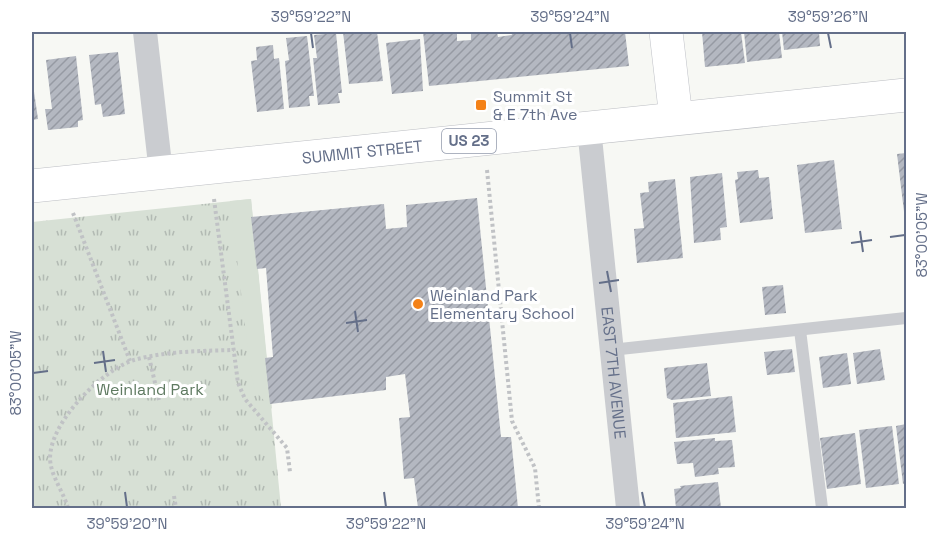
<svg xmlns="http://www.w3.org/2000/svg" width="938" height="540" font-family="'Space Grotesk',sans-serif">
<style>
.park{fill:url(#park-tufts)}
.garden{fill:#d7e0d5}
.building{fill:url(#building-hatch)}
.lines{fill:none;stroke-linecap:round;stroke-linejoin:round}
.secondary-casing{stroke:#bec0c7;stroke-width:34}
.primary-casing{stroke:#bcbec3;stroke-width:34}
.path{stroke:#c0c2c5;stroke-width:4;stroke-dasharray:3 3;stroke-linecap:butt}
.lane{stroke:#caccd0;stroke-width:12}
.street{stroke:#caccd0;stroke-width:24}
.secondary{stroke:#fff;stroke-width:33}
.primary{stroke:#fff;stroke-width:33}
.ticks{fill:none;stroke:#646f89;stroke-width:2}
.poi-dot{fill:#f48218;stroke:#fff;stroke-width:2}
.labels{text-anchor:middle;stroke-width:6;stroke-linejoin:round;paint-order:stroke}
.shield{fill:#fff;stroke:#929aac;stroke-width:1.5}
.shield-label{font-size:15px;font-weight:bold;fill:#646f89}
.poi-label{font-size:16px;fill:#646f89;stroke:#fff;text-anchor:start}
.street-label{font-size:16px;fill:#646f89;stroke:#fff}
.park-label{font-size:16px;fill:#5f7a61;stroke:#fff}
.neatline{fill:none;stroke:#646f89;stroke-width:2}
.ticks-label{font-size:15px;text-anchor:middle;fill:#646f89}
</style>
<defs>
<pattern id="park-tufts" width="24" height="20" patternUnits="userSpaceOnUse" patternTransform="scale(1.5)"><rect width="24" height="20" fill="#d7e0d5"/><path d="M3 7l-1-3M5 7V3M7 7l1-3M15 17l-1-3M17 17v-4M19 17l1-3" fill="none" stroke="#b2bab3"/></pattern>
<pattern id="building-hatch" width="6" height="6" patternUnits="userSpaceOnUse" patternTransform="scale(1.5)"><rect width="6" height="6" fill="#b4b8c1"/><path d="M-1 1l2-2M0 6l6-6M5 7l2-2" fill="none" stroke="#969aa3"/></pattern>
</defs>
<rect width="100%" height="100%" fill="#f7f8f4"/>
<polygon class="park" points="251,199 281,508 32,508 32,222"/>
<polygon class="garden" points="251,199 272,409 255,391 251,375 230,201"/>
<g class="building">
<polygon points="343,32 377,32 383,81 349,84"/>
<polygon points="423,32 461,32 461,34 457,34 457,41 471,40 471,32 497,32 498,37 512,35 511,32 625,32 629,66 429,86"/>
<polygon points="702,32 741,32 745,63 705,67"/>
<polygon points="744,32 779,32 782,58 747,62"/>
<polygon points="782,32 819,32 820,46 784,50"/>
<polygon points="336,33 342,93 338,93 340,103 318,105 313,58 317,58 314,35"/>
<polygon points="307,36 314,96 309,96 310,106 289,108 285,61 289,60 286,38"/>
<polygon points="420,39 423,91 392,94 386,43"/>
<polygon points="273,45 274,59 279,58 284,109 257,112 251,61 257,60 256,47"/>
<polygon points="118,52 125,114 103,117 101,104 95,105 89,55"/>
<polygon points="76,56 83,120 78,121 78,127 48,130 45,109 52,109 46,60"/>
<polygon points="32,78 38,119 32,120"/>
<polygon points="906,153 906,220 905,220 897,154"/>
<polygon points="834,160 842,229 805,233 797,165"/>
<polygon points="758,170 759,178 769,177 773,219 740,223 735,180 738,179 737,172"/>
<polygon points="722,173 727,227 720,228 721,240 694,243 690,177"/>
<polygon points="675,179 683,258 637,263 634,229 644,228 640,193 649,192 648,182"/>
<polygon points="477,198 501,437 511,437 518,508 418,508 414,478 404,479 399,418 410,417 405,374 386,377 386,390 270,404 265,358 273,357 266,268 257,269 251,217 384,204 386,229 407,227 406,205"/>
<polygon points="783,285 786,313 765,315 762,287"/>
<polygon points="792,349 795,372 767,375 764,352"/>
<polygon points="880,349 885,380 857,384 853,353"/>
<polygon points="847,353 851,384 823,388 819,357"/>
<polygon points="707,363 711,396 672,400 667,398 664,368"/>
<polygon points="732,396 736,432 676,438 673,403"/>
<polygon points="906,424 906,483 903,484 896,426"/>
<polygon points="892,426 899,484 866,488 859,430"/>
<polygon points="855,433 861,484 827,489 820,438"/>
<polygon points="715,438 715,441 732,440 735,467 718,468 719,474 695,477 693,463 677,464 674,442"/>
<polygon points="718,482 721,508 676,508 674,489 681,488 680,486"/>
</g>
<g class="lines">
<g class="secondary-casing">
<polyline id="secondary" points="666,32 676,118"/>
</g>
<g class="primary-casing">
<g id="primary">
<path id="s2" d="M32 186 906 95"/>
</g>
</g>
<g class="path">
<polyline points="487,170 512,421 535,468 539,508"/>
<polyline points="214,199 238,383 245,399 287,448 290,472"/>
<polyline points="73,213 130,361"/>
<polyline points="149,357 159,400"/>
<polyline points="174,496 176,508"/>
<path d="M68 508C64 494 54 480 51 466 42 429 101 370 134 360 166 351 201 351 234 350"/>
</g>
<g class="lane">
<polyline points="800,330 822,508"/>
<polyline points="611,350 906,318"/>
</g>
<g class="street">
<polyline points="145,32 161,173"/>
<path id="s1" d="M589 128 628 508"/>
</g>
<use href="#secondary" class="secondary"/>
<use href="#primary" class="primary"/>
</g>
<path class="ticks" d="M311 33 313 48M570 33 572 48M828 33 831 48M860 231 863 252M890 237 905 235M851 243 872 240M607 271 611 292M599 283 619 280M355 311 358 332M346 323 367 320M103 351 106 372M94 363 115 360M33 373 48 371M125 492 127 507M384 492 386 507M642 492 645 507"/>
<g class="poi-dot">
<rect x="475" y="99" width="12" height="12" rx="3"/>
<circle cx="418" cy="304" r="6"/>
</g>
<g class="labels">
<rect class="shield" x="442" y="129" width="54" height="24" rx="4.5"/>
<g class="shield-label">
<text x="469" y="146">US 23</text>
</g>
<g class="poi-label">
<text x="493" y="102">Summit St<tspan x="493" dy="18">&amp; E 7th Ave</tspan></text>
<text x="430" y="301">Weinland Park<tspan x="430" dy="18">Elementary School</tspan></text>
</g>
<g class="street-label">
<text dy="6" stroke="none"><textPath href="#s2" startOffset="332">SUMMIT STREET</textPath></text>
<text dy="6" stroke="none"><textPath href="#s1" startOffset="246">EAST 7TH AVENUE</textPath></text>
</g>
<g class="park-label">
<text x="150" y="395">Weinland Park</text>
</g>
</g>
<rect width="938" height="540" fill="none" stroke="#ffffff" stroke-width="66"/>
<rect x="33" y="33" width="872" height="474" class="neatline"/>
<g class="ticks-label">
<text x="311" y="22">39°59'22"N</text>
<text x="570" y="22">39°59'24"N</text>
<text x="828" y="22">39°59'26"N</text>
<text transform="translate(922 235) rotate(-90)" y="5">83°00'05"W</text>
<text transform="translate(16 373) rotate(-90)" y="5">83°00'05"W</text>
<text x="127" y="529">39°59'20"N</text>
<text x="386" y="529">39°59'22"N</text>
<text x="645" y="529">39°59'24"N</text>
</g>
</svg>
